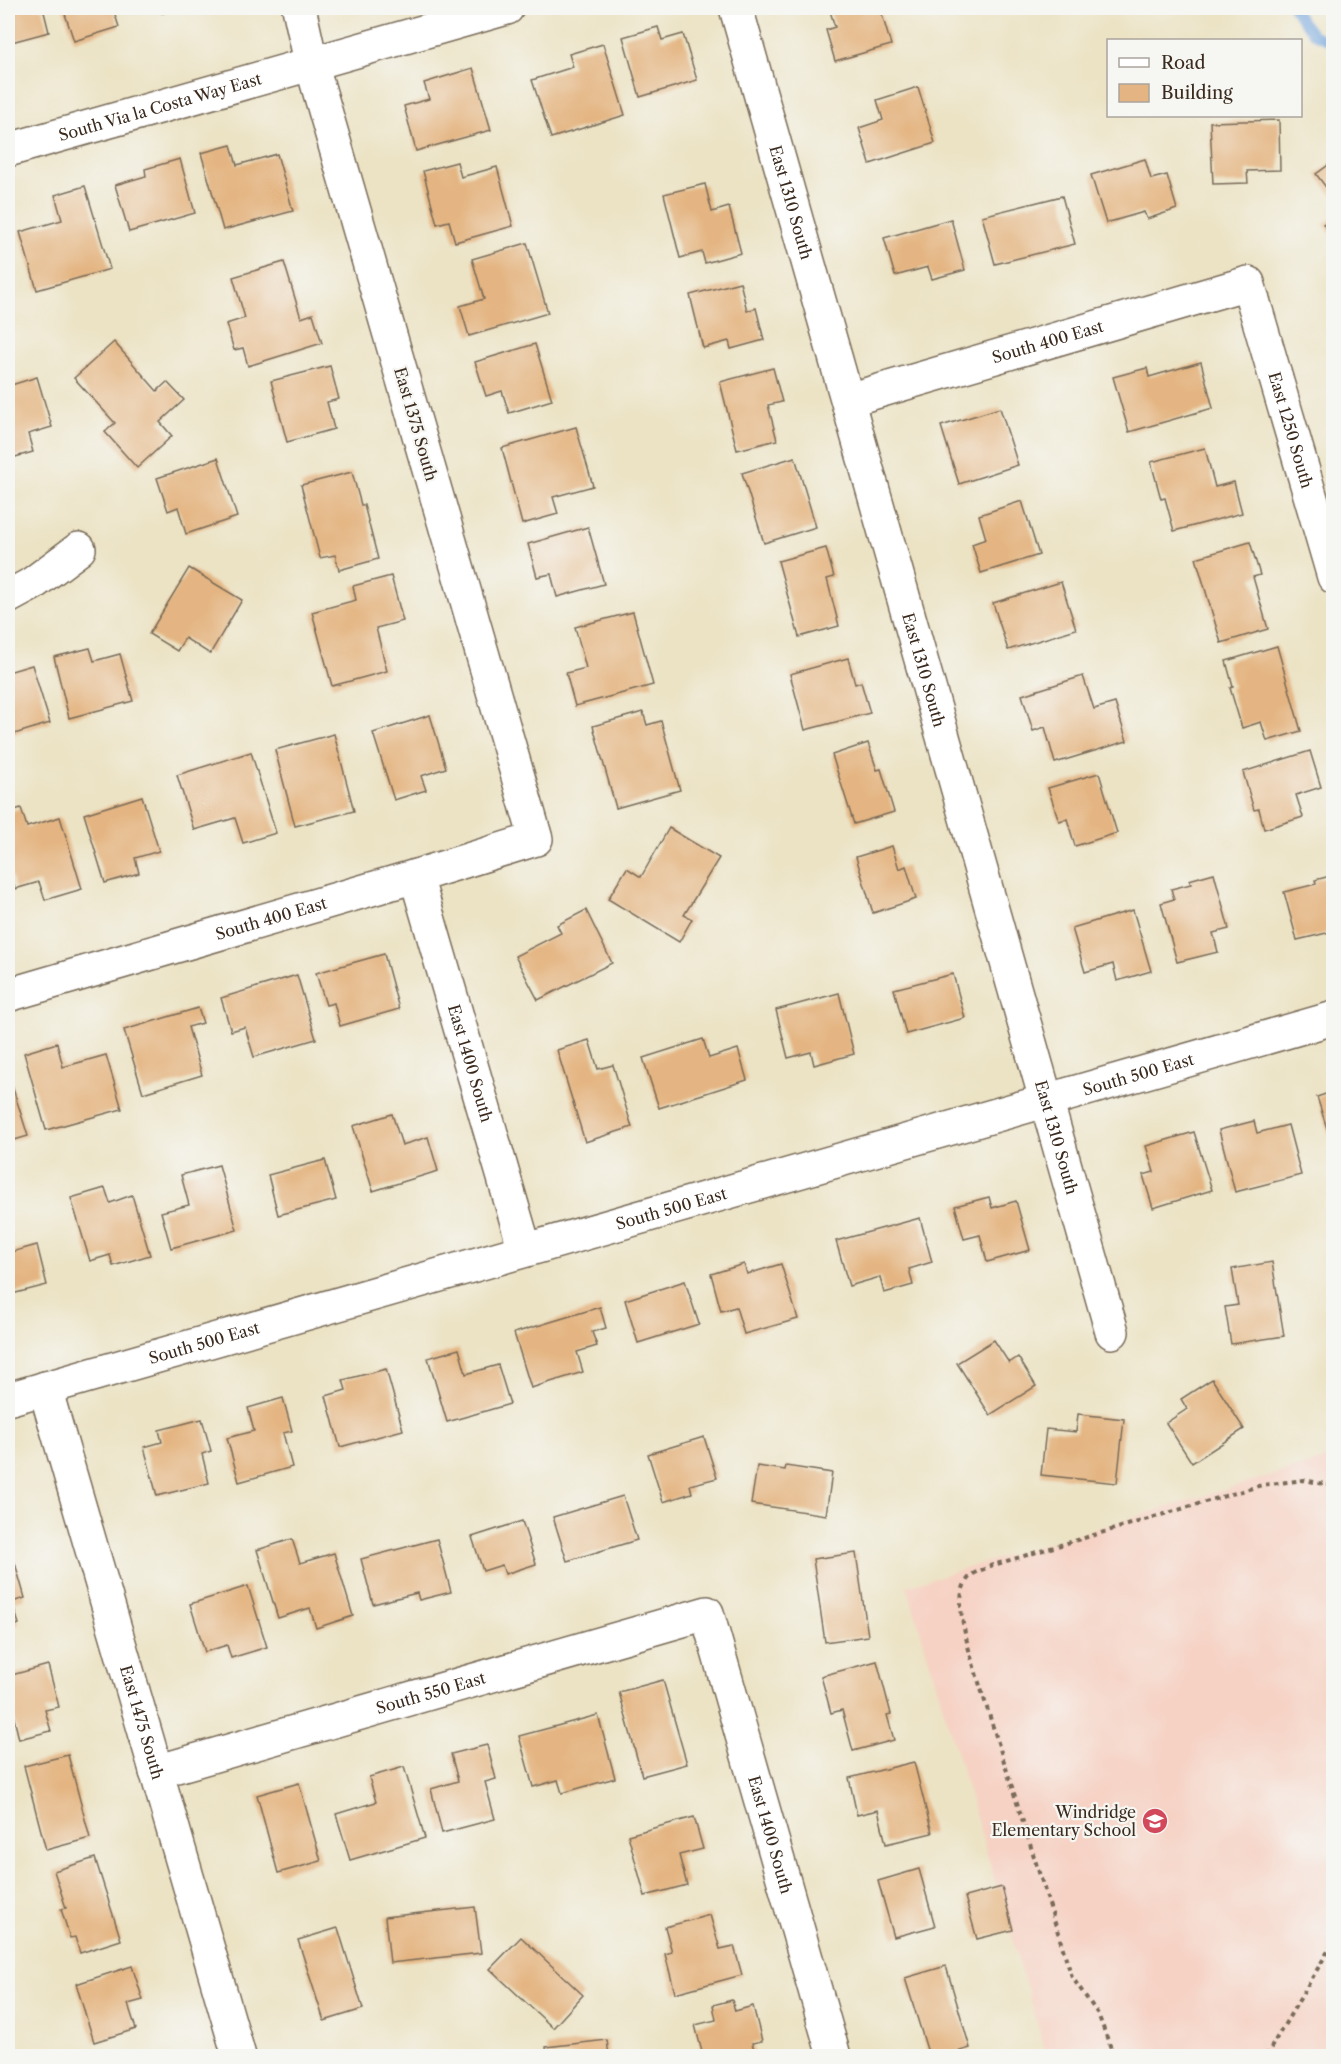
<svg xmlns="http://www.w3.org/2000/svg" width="1341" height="2064" font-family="'Libre Caslon Text',serif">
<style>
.built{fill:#f6d2c4}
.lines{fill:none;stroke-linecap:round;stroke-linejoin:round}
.stream{stroke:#70a2db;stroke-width:9}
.building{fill:#e4b582}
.minor-casing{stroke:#796b58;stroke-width:36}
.path{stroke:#796b58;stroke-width:4;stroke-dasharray:4.5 4.5;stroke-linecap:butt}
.minor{stroke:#fff;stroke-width:33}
.labels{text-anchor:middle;stroke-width:4.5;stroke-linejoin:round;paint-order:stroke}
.street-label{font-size:16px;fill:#3b2a1e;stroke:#f6f6f2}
.poi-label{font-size:16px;fill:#3b2a1e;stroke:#f6f6f2;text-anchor:end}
</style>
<rect width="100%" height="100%" fill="#f6f6f2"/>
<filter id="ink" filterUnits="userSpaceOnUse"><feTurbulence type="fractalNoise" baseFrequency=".0167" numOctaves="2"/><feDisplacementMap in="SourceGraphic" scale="12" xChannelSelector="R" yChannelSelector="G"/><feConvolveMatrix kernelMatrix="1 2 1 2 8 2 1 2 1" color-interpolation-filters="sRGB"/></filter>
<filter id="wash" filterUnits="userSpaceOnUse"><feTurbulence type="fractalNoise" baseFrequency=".008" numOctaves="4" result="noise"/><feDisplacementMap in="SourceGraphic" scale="24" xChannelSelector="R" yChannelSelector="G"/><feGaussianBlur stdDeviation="1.35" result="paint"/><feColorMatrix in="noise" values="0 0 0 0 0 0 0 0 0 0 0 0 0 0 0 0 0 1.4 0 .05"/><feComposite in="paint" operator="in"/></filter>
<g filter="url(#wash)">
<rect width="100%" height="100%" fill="#ece3c5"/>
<polygon class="built" points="1333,1457 1333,2056 1047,2056 907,1586"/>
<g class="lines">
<polyline class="stream" points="1293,8 1313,34 1334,43"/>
</g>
<g id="blocks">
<g class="building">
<polygon points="8,8 43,8 49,32 8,43"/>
<polygon points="63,8 113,8 119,27 74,41"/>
<polygon points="160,8 180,8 162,13"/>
<polygon points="829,8 880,8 891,45 835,61 826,30 835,27"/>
<polygon points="658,27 662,40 683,34 697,80 640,97 623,37"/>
<polygon points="603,44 625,115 551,138 532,80 573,67 569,54"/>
<polygon points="473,68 491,130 416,151 404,106 429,99 424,83"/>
<polygon points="918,87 935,143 870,164 859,128 883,120 877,100"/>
<polygon points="1279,120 1280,170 1247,171 1248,183 1213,184 1210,122"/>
<polygon points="231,145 237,165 277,154 293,211 223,230 201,153"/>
<polygon points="180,159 195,213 129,232 115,185 146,176 145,169"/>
<polygon points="1145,159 1151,179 1167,175 1177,209 1147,219 1144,212 1106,223 1091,175"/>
<polygon points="1334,161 1334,198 1316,174"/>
<polygon points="457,162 461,177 497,167 513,226 455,242 449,221 437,224 423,171"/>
<polygon points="705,184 712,212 729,207 741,253 705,263 702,252 680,258 664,194"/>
<polygon points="85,186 110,269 37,290 20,232 62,220 55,195"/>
<polygon points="1062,196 1075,244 995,264 982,216"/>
<polygon points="1334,216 1334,238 1323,224"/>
<polygon points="951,219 965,270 932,279 928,267 895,276 884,238"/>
<polygon points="527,243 548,313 469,336 460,306 484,299 472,259"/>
<polygon points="284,262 301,318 313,314 322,343 248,366 243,348 234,350 226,324 245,318 233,277"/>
<polygon points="740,282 747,311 756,308 764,340 731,349 729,341 703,348 690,295"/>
<polygon points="114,342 157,391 167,382 184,400 160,422 172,436 137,468 105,432 115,423 74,378"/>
<polygon points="535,344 552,400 509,413 502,391 486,396 475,362"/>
<polygon points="1201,362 1213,408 1129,432 1113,377 1147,368 1149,377"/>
<polygon points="330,366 339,399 327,402 334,429 287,442 271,381"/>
<polygon points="773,368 782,402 768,405 777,440 737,450 720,382"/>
<polygon points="37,377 52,427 28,434 33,452 8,459 8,386"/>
<polygon points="1000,408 1018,465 959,484 941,426"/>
<polygon points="576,427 593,486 553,497 558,514 522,524 502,448"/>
<polygon points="1205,448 1215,487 1234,482 1242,513 1174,531 1165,498 1161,499 1151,462"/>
<polygon points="795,457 816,527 764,543 742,473"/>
<polygon points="218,458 237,517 186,534 178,507 168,511 157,478"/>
<polygon points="352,472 361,505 364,505 378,559 339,570 335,555 320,558 301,485"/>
<polygon points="1022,501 1039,555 981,573 972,544 986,539 979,515"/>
<polygon points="588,527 604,584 557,597 551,574 537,577 528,544"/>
<polygon points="1250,542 1260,575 1253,577 1268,629 1221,643 1196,558"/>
<polygon points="826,548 834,577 827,579 839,626 799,637 778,561"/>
<polygon points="189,568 242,600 210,654 185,638 177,651 149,634"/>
<polygon points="391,576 403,621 376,628 387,671 332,686 312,612 356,600 353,586"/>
<polygon points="1061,582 1076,629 1008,650 993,603"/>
<polygon points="633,612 653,685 575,706 566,673 586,668 575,627"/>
<polygon points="1277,646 1301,731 1267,741 1261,722 1242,728 1230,688 1233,687 1226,661"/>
<polygon points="90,648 94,661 120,654 133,701 69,718 54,657"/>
<polygon points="848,658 855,684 861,682 870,713 805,730 790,674"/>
<polygon points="32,665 50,723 8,736 8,672"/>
<polygon points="1083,676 1094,709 1115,703 1127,741 1055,763 1045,727 1033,731 1022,695"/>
<polygon points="643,712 647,725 661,721 680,790 616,808 593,726"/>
<polygon points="430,715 446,768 421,776 426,790 394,800 373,733"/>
<polygon points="334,734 354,811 295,826 275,750"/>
<polygon points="868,743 877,770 881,769 894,812 854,824 832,755"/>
<polygon points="1310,751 1321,787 1296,795 1303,817 1264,829 1259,809 1254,810 1243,772"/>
<polygon points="251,752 276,833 243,843 235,818 194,830 177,775"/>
<polygon points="1099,773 1117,833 1075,846 1067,819 1059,821 1048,788"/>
<polygon points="142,796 159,851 135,858 139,873 105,883 84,814"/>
<polygon points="21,808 27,827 60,817 82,889 45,900 39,882 15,889 8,864 8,812"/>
<polygon points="669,828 719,858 684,915 692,919 679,942 608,899 627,868 641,877"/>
<polygon points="892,846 899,869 906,866 916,899 873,913 856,857"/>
<polygon points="1214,873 1229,929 1213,933 1218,952 1177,962 1161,903 1174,899 1171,889 1191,884 1189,880"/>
<polygon points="1334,875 1334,916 1327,918 1331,932 1297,940 1284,892 1316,884 1315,880"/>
<polygon points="586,910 612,963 538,1000 515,956 561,933 557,925"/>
<polygon points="1133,910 1151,971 1117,981 1113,964 1085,972 1072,928"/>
<polygon points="384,954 399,1009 340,1026 334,1003 326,1005 316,973"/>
<polygon points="953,974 965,1018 906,1034 894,989"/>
<polygon points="297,975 316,1039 254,1057 245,1027 231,1031 221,998"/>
<polygon points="839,993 854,1054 814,1065 811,1052 788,1058 776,1010"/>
<polygon points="198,1008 203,1023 188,1027 202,1075 143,1093 124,1030"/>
<polygon points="703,1039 709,1058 738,1049 747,1080 659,1108 643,1058"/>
<polygon points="589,1040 598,1069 613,1065 632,1127 585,1142 557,1050"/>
<polygon points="57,1043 63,1067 106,1055 122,1109 46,1130 24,1053"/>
<polygon points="8,1073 28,1136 8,1142"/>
<polygon points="1334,1091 1334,1137 1330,1138 1317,1097"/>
<polygon points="392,1114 402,1145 428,1137 438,1171 373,1191 353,1126"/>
<polygon points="1254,1121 1257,1133 1288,1125 1301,1175 1235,1192 1219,1130"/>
<polygon points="1194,1132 1212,1190 1153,1208 1143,1175 1154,1172 1146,1146"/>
<polygon points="325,1160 336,1200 278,1215 268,1175"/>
<polygon points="219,1165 237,1230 171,1248 161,1212 189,1205 181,1175"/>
<polygon points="105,1188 110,1203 132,1195 150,1255 113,1266 110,1255 90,1261 71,1198"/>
<polygon points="989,1197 992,1208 1016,1201 1030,1250 987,1262 980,1235 964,1239 955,1206"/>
<polygon points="920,1218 932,1262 909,1269 913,1285 884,1293 880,1277 849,1286 836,1241"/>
<polygon points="37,1245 47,1285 8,1295 8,1253"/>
<polygon points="1272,1262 1284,1336 1231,1344 1225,1307 1238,1305 1232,1269"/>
<polygon points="744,1264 747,1274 781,1264 798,1319 744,1334 736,1307 721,1311 711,1274"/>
<polygon points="685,1281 699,1324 638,1343 625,1300"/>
<polygon points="600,1307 606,1328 592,1332 597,1346 577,1352 583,1372 531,1388 514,1333"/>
<polygon points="994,1340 1009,1363 1018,1357 1036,1386 990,1415 957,1363"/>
<polygon points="459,1349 466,1374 498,1365 510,1404 447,1422 428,1358"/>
<polygon points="386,1369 403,1430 340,1447 326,1396 346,1390 343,1380"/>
<polygon points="1212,1379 1244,1429 1192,1463 1166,1423 1187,1409 1181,1399"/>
<polygon points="283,1398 292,1431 283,1433 292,1467 239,1482 227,1438 254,1431 248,1408"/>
<polygon points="1078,1414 1124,1419 1117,1483 1041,1475 1046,1429 1076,1432"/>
<polygon points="202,1419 211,1451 202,1454 209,1483 157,1496 144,1447 162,1442 159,1430"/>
<polygon points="704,1437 717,1478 690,1485 692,1493 663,1502 648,1454"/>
<polygon points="757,1466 785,1470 786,1466 832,1473 826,1515 751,1504"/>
<polygon points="623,1496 637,1540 567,1561 553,1517"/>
<polygon points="522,1521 536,1564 505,1574 502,1565 483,1571 472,1537"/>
<polygon points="292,1539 300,1563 334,1553 353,1616 316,1628 310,1608 278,1618 257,1550"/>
<polygon points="437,1539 451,1592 419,1600 417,1593 373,1604 361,1559"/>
<polygon points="856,1553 868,1636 825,1642 813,1559"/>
<polygon points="15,1563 25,1598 12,1602 19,1624 8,1628 8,1565"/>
<polygon points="248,1586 267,1647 231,1658 227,1645 205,1652 190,1604"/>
<polygon points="877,1661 891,1714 887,1715 894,1740 853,1751 842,1710 831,1713 821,1676"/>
<polygon points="48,1665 59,1707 45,1710 51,1731 19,1739 8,1694 8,1676"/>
<polygon points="663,1680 687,1764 642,1776 619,1692"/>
<polygon points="598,1715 615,1778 562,1793 558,1780 533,1787 519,1736"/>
<polygon points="487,1745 496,1779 485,1782 495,1819 442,1833 431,1789 458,1781 451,1754"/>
<polygon points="68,1755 90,1838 46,1850 24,1766"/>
<polygon points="914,1762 932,1833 886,1844 878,1810 857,1815 849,1778"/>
<polygon points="404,1767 425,1838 350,1860 336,1814 376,1802 369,1777"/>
<polygon points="299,1783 321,1861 278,1873 257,1795"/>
<polygon points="694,1817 703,1849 679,1855 687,1885 645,1896 628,1835"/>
<polygon points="95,1858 121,1940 80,1953 75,1937 70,1938 61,1909 66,1908 54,1871"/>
<polygon points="919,1869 935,1926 894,1937 878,1881"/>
<polygon points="1002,1887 1013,1930 977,1939 965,1897"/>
<polygon points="475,1907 481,1953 390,1963 385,1917"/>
<polygon points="710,1915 720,1949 734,1946 742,1975 675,1993 665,1954 672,1952 665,1927"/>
<polygon points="338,1928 363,2009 324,2021 298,1940"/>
<polygon points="521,1937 583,1995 553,2028 490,1969"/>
<polygon points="132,1966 143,2000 128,2004 136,2029 94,2042 76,1984"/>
<polygon points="946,1966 970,2048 944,2056 929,2056 905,1978"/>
<polygon points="732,2000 735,2011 753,2006 762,2041 752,2043 756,2056 703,2056 695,2025 716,2020 713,2005"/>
<polygon points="607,2040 609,2056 547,2056 546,2047"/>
</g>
</g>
</g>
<g filter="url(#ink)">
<use href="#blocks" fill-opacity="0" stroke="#796b58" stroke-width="1.5"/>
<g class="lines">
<g class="minor-casing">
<g id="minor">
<path id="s1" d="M736 8 1112 1332"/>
<path id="s2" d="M8 150 507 8"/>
<path id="s3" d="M848 400 1248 283 1334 577"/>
<polyline points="8,597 32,584 79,549"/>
<path id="s4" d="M416 876 525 1250"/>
<path id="s5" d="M8 995 416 876 536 839 311 62 299 8"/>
<path id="s6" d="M45 1388 239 2056"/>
<path id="s7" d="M8 1399 1334 1018"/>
<path id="s8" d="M156 1772 707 1613 834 2056"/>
</g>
</g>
<g class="path">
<path d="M1114 2056 1098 2014 1072 1977 970 1654C965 1632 951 1590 973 1574 978 1571 985 1569 990 1566L1262 1485 1304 1480 1334 1486"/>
<polyline points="1266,2056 1334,1941"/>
</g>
<use href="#minor" class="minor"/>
</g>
</g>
<defs>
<g id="school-disc" transform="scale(1.35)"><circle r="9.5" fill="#d1495b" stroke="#f6f6f2"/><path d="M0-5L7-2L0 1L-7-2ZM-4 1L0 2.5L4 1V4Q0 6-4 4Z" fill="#fff"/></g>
</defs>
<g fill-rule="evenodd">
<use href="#school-disc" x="1155" y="1821"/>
</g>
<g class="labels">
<g class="street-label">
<text dy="6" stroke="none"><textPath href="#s2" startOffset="158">South Via la Costa Way East</textPath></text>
<text dy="6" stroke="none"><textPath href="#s1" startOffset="202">East 1310 South</textPath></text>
<text dy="6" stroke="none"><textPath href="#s3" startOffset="208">South 400 East</textPath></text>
<text transform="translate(416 424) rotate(74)" y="6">East 1375 South</text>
<text dy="6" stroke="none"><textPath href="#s3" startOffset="570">East 1250 South</textPath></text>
<text dy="6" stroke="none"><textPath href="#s1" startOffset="688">East 1310 South</textPath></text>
<text dy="6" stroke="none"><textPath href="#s5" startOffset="274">South 400 East</textPath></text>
<text dy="6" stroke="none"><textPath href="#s4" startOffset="195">East 1400 South</textPath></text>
<text dy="6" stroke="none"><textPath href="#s7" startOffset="1176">South 500 East</textPath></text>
<text dy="6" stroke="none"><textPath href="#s1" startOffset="1174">East 1310 South</textPath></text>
<text dy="6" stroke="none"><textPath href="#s7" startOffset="690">South 500 East</textPath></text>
<text dy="6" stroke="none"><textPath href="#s7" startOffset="204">South 500 East</textPath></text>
<text dy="6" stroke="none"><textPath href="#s8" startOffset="286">South 550 East</textPath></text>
<text dy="6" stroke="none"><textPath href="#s6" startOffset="348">East 1475 South</textPath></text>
<text dy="6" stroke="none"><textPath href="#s8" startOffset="804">East 1400 South</textPath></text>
</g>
<g class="poi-label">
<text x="1136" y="1818">Windridge<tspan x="1136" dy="18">Elementary School</tspan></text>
</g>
</g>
<rect width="1341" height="2064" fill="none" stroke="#f6f6f2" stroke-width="30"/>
<rect x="1107" y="39" width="195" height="78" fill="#f6f6f2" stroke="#aba49d" stroke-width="1.5"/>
<rect x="1119" y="58" width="30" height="9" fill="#ffffff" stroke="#aba49d" stroke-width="1.5"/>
<text x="1161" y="69" font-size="18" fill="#3b2a1e">Road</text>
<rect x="1119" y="84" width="30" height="18" fill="#e4b582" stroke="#aba49d" stroke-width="1.5"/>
<text x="1161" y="99" font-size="18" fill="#3b2a1e">Building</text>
</svg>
